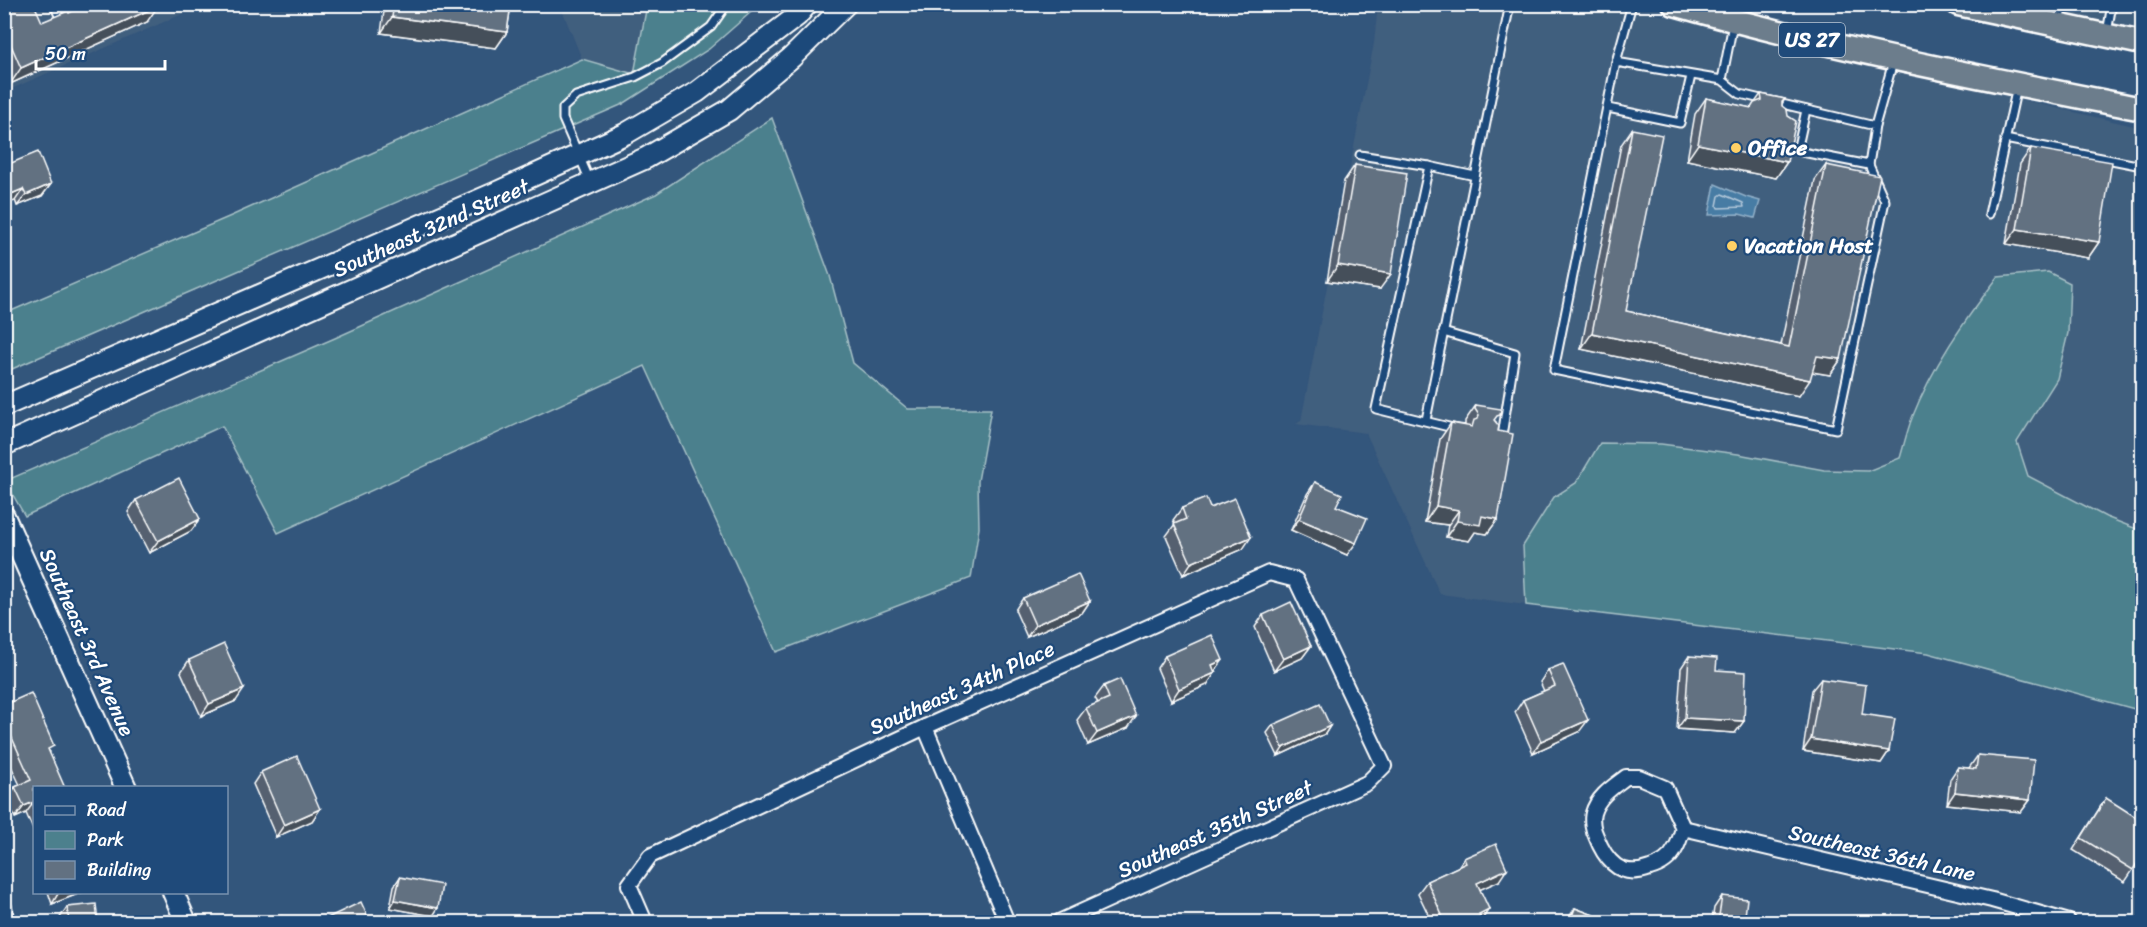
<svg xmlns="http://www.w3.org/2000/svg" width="2147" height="927" font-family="Sriracha,sans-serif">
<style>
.built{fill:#415e7e}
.green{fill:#4c808d;stroke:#a6c0c6;stroke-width:1.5}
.water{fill:#477ba4;stroke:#91b0c8;stroke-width:1.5}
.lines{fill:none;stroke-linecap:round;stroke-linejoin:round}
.shore{stroke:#b5cadb;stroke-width:1.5}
.service-casing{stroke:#fff;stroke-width:11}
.minor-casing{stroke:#fff;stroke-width:18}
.secondary-casing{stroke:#fff;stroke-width:24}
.trunk-casing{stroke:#fff;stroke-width:27}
.service{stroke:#1f4a7a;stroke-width:7}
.minor{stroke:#1f4a7a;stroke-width:14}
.secondary{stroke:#1f4a7a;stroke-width:20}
.trunk{stroke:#6c7d8c;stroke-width:22}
.wall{fill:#54616f;stroke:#fff;stroke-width:1.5}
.shaded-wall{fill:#454f5a;stroke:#fff;stroke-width:1.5}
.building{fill:#627181;stroke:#fff;stroke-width:1.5}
.poi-dot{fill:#ffd166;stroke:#1f4a7a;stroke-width:2}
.labels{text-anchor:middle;stroke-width:4.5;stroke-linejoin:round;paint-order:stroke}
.shield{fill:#1f4a7a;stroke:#bcc9d7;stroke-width:1.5}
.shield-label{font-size:20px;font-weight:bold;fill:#fff}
.poi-label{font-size:21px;font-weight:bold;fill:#fff;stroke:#1f4a7a;text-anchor:start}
.street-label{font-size:21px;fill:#fff;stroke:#1f4a7a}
</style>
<rect width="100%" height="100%" fill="#33567c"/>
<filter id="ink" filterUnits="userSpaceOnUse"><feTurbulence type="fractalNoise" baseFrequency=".0167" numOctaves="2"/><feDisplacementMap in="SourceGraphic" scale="12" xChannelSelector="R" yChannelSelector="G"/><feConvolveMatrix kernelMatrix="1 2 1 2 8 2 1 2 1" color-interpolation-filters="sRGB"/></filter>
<g filter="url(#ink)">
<g class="built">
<polygon points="186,4 189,11 9,90 5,81 5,5"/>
<polygon points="560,5 647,5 634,74 582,59"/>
<polygon points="1378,5 1617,5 2142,128 2142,531 2106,517 2028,476 2017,442 2057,379 1963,323 1937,366 1912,418 1900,458 1868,471 1824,470 1738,454 1661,444 1600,443 1576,483 1554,497 1523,546 1526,605 1440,594 1366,433 1296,424 1301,421 1374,43"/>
<polygon points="2004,5 2142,5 2142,30 2113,27"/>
</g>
<g class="green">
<polygon points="647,5 759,5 709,49 623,104 5,372 4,314 231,216 582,59 634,74"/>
<polygon points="772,118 830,276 853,363 908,409 991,409 978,481 979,528 971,578 776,652 645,366 278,533 222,426 25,516 5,481 335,338 656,194"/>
<path d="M2048 272 2070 283 2068 333 2057 379 2017 442 2028 476 2106 517 2142 531V711L1928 653 1526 605 1523 546 1554 497 1576 483 1600 443 1661 444 1738 454 1824 470 1868 471 1900 458C1904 445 1907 431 1912 418 1932 367 1964 321 1998 277Z"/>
</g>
<polygon class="water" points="1715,184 1746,197 1760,201 1755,218 1739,214 1709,215"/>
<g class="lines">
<polygon class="shore" points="1722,194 1743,203 1744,207 1718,208 1717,206 1719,196"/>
<g class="service-casing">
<g id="service">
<polyline points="54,4 60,18"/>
<polyline points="2059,23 2063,4"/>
<polyline points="2107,33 2112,4"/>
<polyline points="1616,62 1632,4"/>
<polyline points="1722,80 1740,94 1875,126 1869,165 1885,201 1836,429 1554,370 1616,62 1722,80 1733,24"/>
<polyline points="1608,108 1680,123 1691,76"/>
<polyline points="1806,110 1797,151 1869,165"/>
<polyline points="1875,126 1893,62"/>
<polyline points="2005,139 2142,166"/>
<polyline points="1360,155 1429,166"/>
<polyline points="590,181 563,119 563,108 576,96 635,77 662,63 711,27 727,4"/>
<polyline points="1989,214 2017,87"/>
<polyline points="1443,332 1515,353 1502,436 1499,436"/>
<polyline points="1426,420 1510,4"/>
<polyline points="1457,429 1376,409 1429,166 1475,176"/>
</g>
</g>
<g class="minor-casing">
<g id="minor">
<polyline points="925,727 1007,922"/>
<path d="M1626 777H1639L1665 788 1683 828C1681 835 1679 843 1675 849 1670 859 1660 865 1650 868 1621 879 1606 862 1596 836 1593 830 1591 820 1593 813 1598 796 1613 787 1626 777Z"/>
<polyline points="1683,828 1992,900 2069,922"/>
<polyline points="4,907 7,922"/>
<polyline points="645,922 629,885 650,856 925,727 1269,573 1296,580 1384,766 1367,783 1059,922"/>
</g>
</g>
<g class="secondary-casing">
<g id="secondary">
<polyline points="4,406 495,193 625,134 697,92 797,16 807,4"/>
<polyline points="4,445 646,158 729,110 792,57 846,4"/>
<polyline points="4,516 126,788"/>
<polyline points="173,892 186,922"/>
</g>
</g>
<g class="trunk-casing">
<g id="trunk">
<path d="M1674 4C1828 48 1985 78 2142 109"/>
<polyline points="1958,4 2142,43"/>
</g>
</g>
<use href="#service" class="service"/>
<use href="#minor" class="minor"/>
<use href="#secondary" class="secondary"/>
<use href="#trunk" class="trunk"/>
</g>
<g class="wall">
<polygon points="4,4 42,22 69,13 147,22 10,84 4,70"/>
<polygon points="385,4 511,4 507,32 496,48 381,33"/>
<polygon points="1761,94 1785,99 1782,104 1787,162 1776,178 1687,160 1695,114 1706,98 1751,108"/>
<polygon points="1632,129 1626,311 1781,345 1815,180 1826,165 1841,359 1830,375 1812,372 1799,396 1581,349 1621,145"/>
<polygon points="2031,148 2099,242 2088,258 2006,244 2020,164"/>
<polygon points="1355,165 1380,289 1327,281 1344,181"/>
<polygon points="4,166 51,184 42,196 17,206"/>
<polygon points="1476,405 1496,422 1498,431 1498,519 1487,534 1475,532 1469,541 1446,537 1448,525 1425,522 1440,439 1451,423 1465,425 1465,421"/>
<polygon points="1315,482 1336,506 1347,555 1291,530 1307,494"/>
<polygon points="136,500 200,519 191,531 149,553 128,512"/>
<polygon points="1182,508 1210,508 1243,549 1183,575 1166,536 1175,524 1173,520"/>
<polygon points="1023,598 1090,601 1082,613 1027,637 1015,610"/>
<polygon points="1263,615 1311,646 1302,658 1274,671 1255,627"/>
<polygon points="1165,656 1215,671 1207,685 1171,701 1157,668"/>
<polygon points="1689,656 1744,721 1735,733 1677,729 1681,668"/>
<polygon points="189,660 236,701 201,716 181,672"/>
<polygon points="1548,670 1579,732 1533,753 1515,712 1523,700 1544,691 1540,682"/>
<polygon points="1821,679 1862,714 1889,751 1881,763 1803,751 1812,690"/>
<polygon points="1104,686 1128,728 1088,745 1077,720 1086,708 1098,703 1095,698"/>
<polygon points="4,705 50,752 34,788 34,832 26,813 15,818 7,799 15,787 20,785 4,751"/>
<polygon points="1273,725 1330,726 1325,734 1278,756 1267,733"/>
<polygon points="1978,755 2030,800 2021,812 1947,804 1950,779 1958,767 1969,768"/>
<polygon points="261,772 320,809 312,821 276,837 253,784"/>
<polygon points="2106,798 2133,870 2125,882 2073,850"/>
<polygon points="1464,858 1499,881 1480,889 1482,919 1483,922 1432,922 1418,893 1427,881 1458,867"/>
<polygon points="400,877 433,916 390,908 394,886"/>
<polygon points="48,892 83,892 52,904"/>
<polygon points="1722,896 1745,916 1773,922 1712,922 1714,908"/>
<polygon points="67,907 98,922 59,922 59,919"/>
<polygon points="1575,908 1612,922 1566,922"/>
</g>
<g class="shaded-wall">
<polygon points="158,6 147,22 10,84 21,68"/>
<polygon points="392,17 507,32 496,48 381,33"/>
<polygon points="1698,144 1787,162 1776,178 1687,160"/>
<polygon points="51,184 42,196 17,206 26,195"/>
<polygon points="23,189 15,201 4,205 4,197"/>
<polygon points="2017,229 2099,242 2088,258 2006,244"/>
<polygon points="1338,265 1391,274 1380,289 1327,281"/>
<polygon points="1592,333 1810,380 1799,396 1581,349"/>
<polygon points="1817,356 1841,359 1830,375 1806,371"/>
<polygon points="1436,506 1459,510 1448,525 1425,522"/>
<polygon points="1482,516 1498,519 1487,534 1475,532 1469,541 1446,537 1457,521"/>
<polygon points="200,519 191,531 149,553 158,541"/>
<polygon points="1299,519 1356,543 1347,555 1291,530"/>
<polygon points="1251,537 1243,549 1183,575 1191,563"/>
<polygon points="1090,601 1082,613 1027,637 1035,625"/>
<polygon points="1311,646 1302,658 1274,671 1283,659"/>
<polygon points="1223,660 1214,672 1212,665"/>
<polygon points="1215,673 1207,685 1171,701 1179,689"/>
<polygon points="244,689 236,701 201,716 209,704"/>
<polygon points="1136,716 1128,728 1088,745 1097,733"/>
<polygon points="1685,718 1744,721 1735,733 1677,729"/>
<polygon points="1588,720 1579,732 1533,753 1541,741"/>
<polygon points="1330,726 1325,734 1278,756 1283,748"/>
<polygon points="1811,739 1889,751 1881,763 1803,751"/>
<polygon points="1955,792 2030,800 2021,812 1947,804"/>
<polygon points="34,802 26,813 15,818 24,806"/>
<polygon points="320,809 312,821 276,837 284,825"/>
<polygon points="1507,869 1499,881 1468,895 1477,883"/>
<polygon points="59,892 83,892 52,904"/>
<polygon points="395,900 438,908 433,916 390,908"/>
<polygon points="1489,909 1481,921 1479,914"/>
</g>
<g class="building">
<polygon points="4,4 34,4 42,22 68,11 69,13 87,4 157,4 158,6 21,68 4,29"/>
<polygon points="394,4 511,4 507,32 392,17"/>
<polygon points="1761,94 1785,99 1782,102 1782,106 1787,110 1788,116 1796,121 1787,162 1698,144 1706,98 1751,108 1754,103 1762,100"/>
<polygon points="1632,129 1662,135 1626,311 1789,347 1826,165 1880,176 1841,359 1817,356 1810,380 1592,333"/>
<polygon points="2031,148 2112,162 2099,242 2017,229"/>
<polygon points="38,152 51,184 26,195 23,189 4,197 4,166"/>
<polygon points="1355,165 1407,173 1391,274 1338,265"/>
<polygon points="1476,405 1501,409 1500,415 1497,416 1494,420 1499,426 1498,431 1513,434 1498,519 1482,516 1480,525 1457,521 1459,510 1436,506 1451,423 1472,427 1474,420 1478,419 1479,415 1475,409"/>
<polygon points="179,478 200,519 158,541 136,500"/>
<polygon points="1315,482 1342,494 1336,506 1367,518 1356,543 1299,519"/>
<polygon points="1206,498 1210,508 1235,498 1251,537 1191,563 1174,524 1186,519 1182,508"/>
<polygon points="1078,574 1090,601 1035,625 1023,598"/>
<polygon points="1291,602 1311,646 1283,659 1263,615"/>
<polygon points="1212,635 1223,660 1212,665 1215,673 1179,689 1165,656"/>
<polygon points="224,644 244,689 209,704 189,660"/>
<polygon points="1689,656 1717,658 1716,670 1746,672 1744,721 1685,718"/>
<polygon points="1563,664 1588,720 1541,741 1523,700 1555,686 1548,670"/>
<polygon points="1120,679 1136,716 1097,733 1086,708 1109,698 1104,686"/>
<polygon points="1821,679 1866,685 1862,714 1895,719 1889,751 1811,739"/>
<polygon points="31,693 54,746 48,749 65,788 34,788 34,802 24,806 15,787 31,780 4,720 4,705"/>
<polygon points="1320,704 1330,726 1283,748 1273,725"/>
<polygon points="1978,755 2034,760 2030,800 1955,792 1958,767 1976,769"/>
<polygon points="297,756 320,809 284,825 261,772"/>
<polygon points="2106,798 2142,821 2142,855 2133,870 2081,838"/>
<polygon points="1496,844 1507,869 1477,883 1489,909 1479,914 1483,922 1445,922 1427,881 1466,863 1464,858"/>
<polygon points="400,877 442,885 438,908 395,900"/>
<polygon points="1722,896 1747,899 1745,916 1774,920 1773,922 1718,922"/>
<polygon points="361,902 370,922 322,922 321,921"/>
<polygon points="96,904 98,922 69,922 67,907"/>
<polygon points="1575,908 1612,922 1570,922"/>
<polygon points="282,916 285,922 266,922"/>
<polygon points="1848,917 1876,920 1876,922 1848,922"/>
</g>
</g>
<g class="poi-dot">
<circle cx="1736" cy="148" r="6"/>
<circle cx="1732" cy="246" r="6"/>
</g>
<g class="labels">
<rect class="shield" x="1779" y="23" width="66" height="34" rx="4.5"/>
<g class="shield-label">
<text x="1812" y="47">US 27</text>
</g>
<g class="poi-label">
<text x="1748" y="155">Office</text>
<text x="1744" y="253">Vacation Host</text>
</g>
<g class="street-label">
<text transform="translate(431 228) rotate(-24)" y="7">Southeast 32nd Street</text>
<text transform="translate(87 642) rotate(66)" y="7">Southeast 3rd Avenue</text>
<text transform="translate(962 688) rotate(-24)" y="7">Southeast 34th Place</text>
<text transform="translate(1215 829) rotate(-24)" y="7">Southeast 35th Street</text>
<text transform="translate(1882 853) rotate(13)" y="7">Southeast 36th Lane</text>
</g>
</g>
<rect width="2147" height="927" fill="none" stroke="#1f4a7a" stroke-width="24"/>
<rect x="12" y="12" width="2123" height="903" fill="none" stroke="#fff" stroke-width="2" filter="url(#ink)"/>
<rect x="33" y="786" width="195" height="108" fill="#1f4a7a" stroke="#7992af" stroke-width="1.5"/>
<rect x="45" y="806" width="30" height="9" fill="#1f4a7a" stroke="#7992af" stroke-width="1.5"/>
<text x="87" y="816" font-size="18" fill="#ffffff">Road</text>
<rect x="45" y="831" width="30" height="18" fill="#4c808d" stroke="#7992af" stroke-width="1.5"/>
<text x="87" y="846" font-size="18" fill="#ffffff">Park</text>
<rect x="45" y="861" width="30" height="18" fill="#627181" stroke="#7992af" stroke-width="1.5"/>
<text x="87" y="876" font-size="18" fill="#ffffff">Building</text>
<path d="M36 60v9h129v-9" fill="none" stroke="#ffffff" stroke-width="3"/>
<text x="45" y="60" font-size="18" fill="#ffffff" stroke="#1f4a7a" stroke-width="4.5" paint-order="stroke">50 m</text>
</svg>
